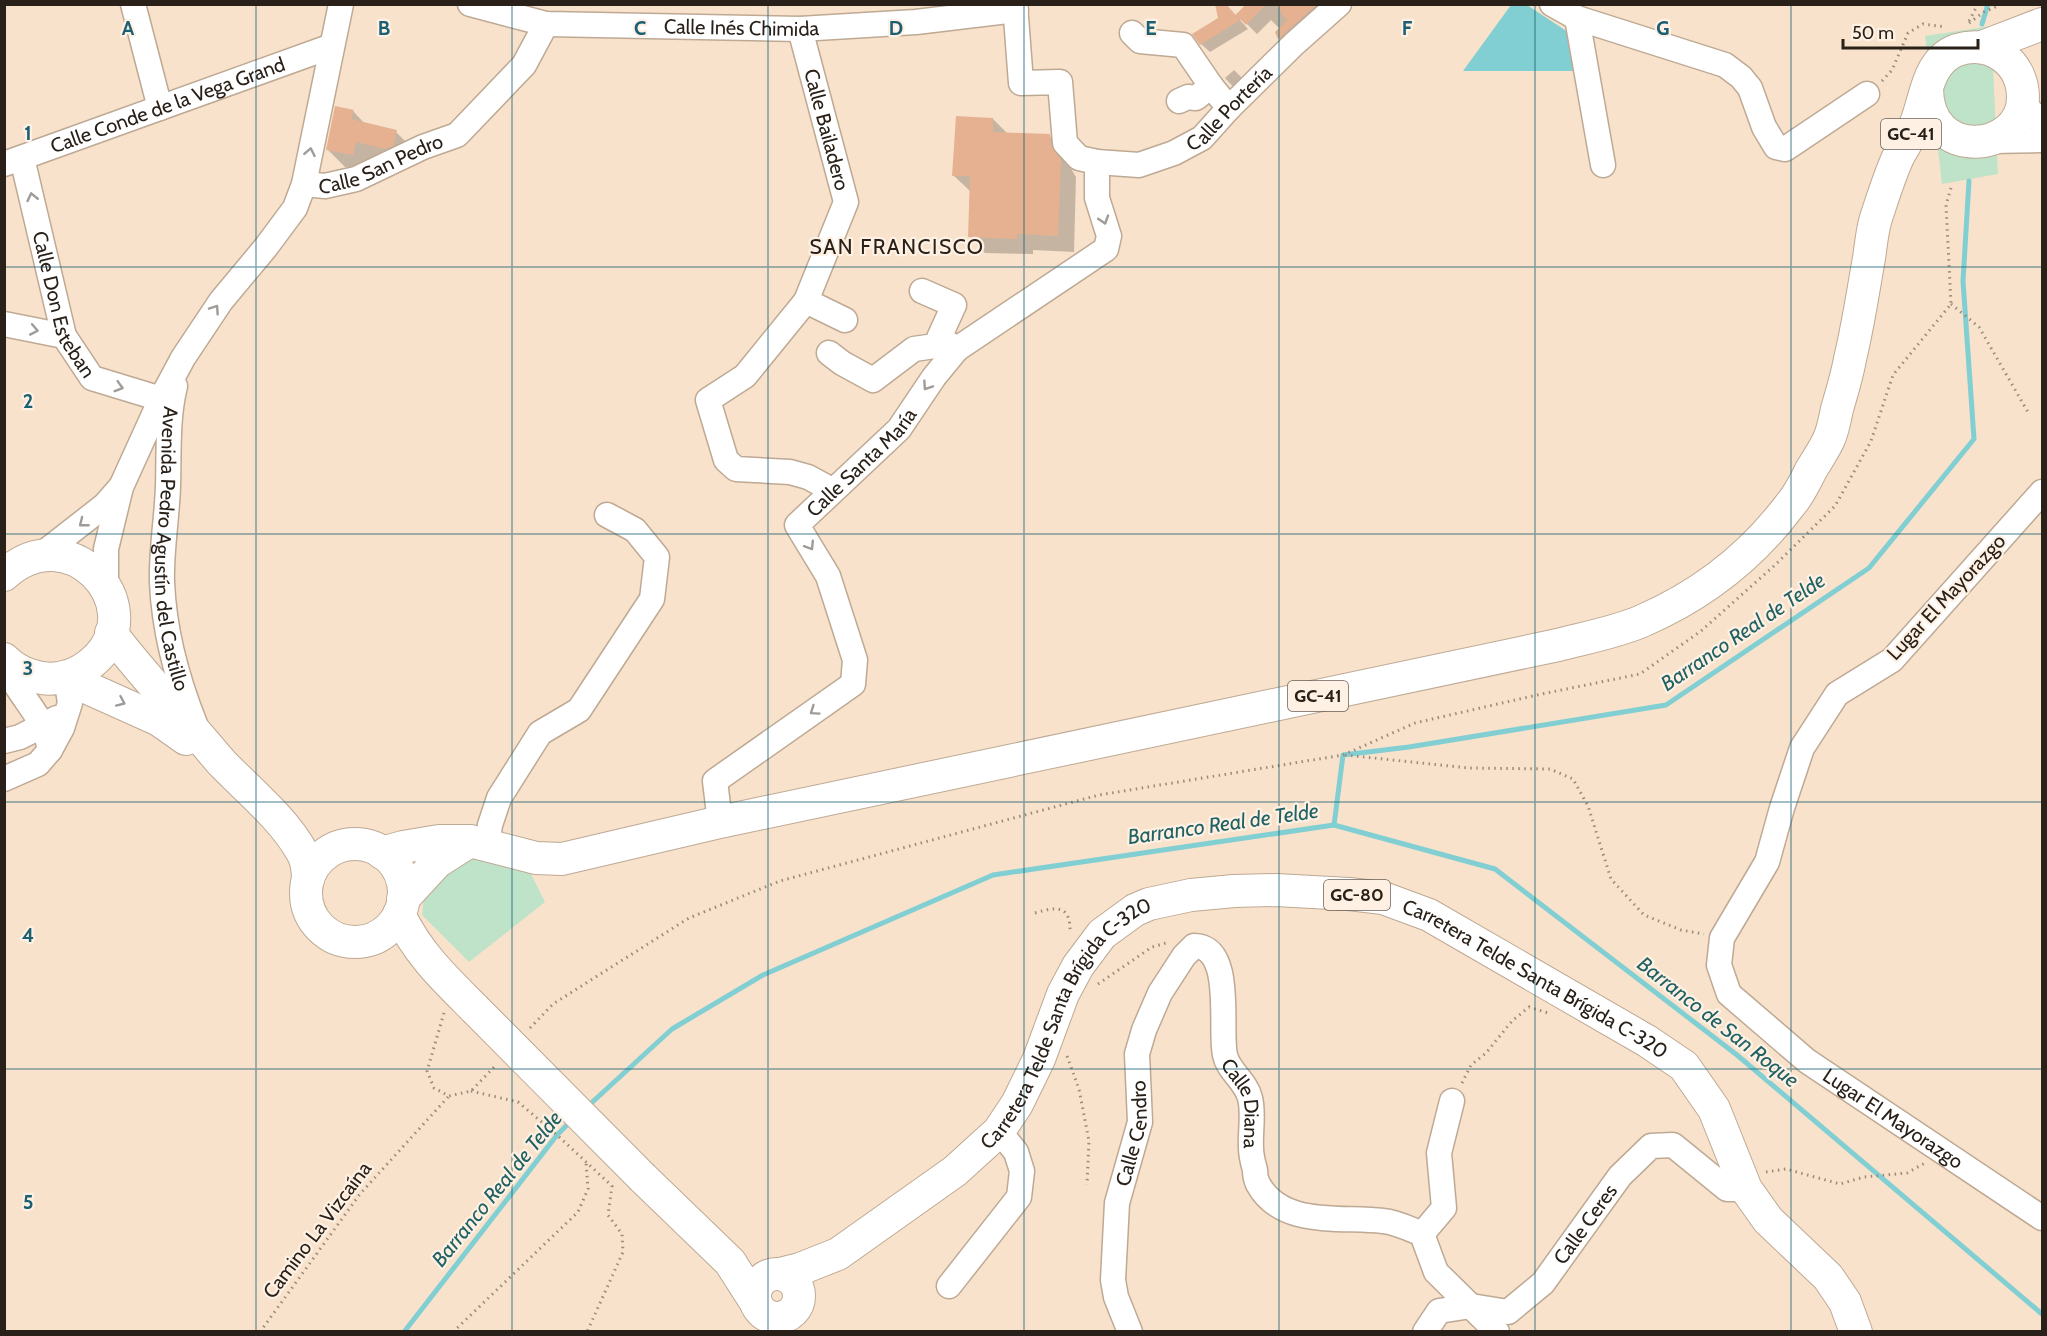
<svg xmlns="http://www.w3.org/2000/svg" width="2047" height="1336" font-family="Cabin,sans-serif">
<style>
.green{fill:#bfe3c8}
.water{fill:#81cfd3}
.shadow{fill:#0003}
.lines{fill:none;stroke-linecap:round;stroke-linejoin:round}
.stream{stroke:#81cfd3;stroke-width:5}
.building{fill:#e6b190}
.minor-casing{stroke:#bea994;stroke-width:27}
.major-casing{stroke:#bea994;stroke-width:34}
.path{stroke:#9a8b7b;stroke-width:3;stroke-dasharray:1.5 4.5;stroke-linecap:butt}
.minor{stroke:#fff;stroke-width:24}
.major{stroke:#fff;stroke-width:32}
.major-bridge-casing{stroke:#bea994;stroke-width:34;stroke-linecap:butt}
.major-bridge{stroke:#fff;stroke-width:32}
.oneway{stroke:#9f9b98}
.grid{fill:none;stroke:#1b5f72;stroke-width:1.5;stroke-opacity:0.55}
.labels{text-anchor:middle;stroke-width:4.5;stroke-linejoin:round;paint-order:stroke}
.shield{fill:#fef1e3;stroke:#695f56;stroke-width:1.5}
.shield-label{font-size:18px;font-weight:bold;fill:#292119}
.street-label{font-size:20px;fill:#292119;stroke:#fef1e3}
.neighbourhood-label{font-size:21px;letter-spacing:1.5px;fill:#292119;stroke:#fef1e3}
.water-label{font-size:21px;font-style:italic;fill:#206164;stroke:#fef1e3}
.grid-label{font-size:20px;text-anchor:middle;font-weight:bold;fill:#1b5f72;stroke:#fef1e3;stroke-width:4.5;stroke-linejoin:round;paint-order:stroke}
</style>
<rect width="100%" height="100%" fill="#f8e2cb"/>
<g class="green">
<polygon points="1991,26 1998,174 1942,184 1925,36"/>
<polygon points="473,856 527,866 545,902 469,962 422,915 425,890"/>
</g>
<polygon class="water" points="1511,5 1527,5 1568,32 1573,71 1463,71"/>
<g class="shadow">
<polygon points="1248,4 1334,4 1290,49 1280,39 1277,32 1280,29 1271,20 1257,34 1242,19 1240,20 1248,29 1210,52 1201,44"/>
<polygon points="1234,70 1249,85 1240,94 1225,78"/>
<polygon points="353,111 366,125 396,132 414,150 371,172 345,167 327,149"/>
<polygon points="993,119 1008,134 1049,136 1066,152 1067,162 1076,177 1074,252 1033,250 1033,254 985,253 969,236 970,191 953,175"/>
</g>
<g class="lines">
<g class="stream">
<polyline points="1982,24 1988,4"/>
<polyline points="1334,825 1343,755 1409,747 1666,705 1869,568 1974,439 1963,281 1969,181"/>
<polyline points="587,1107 672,1029 763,975 993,875 1334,825 1495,869 1737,1055 2042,1314"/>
<polyline points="404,1332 557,1135 571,1121"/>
</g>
</g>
<g class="building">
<polygon points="1215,4 1226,4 1240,20 1200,45 1192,34 1218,18"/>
<polygon points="1246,4 1266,4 1246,25 1236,15"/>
<polygon points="1275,4 1317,4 1278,39 1275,32 1287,21"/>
<polygon points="335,106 354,110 351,119 397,130 393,146 385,149 356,142 353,155 326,150"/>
<polygon points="956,116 993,118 993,132 1050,134 1051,145 1061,159 1058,236 1017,234 1017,239 968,237 970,176 952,176"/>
</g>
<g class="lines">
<g class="minor-casing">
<g id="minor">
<polyline points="133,4 160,108"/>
<path id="s1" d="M470 4 546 24 800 29 916 22 1016 10"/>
<path id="s2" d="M1015 4 1021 83 1060 82 1065 143 1079 158 1097 162 1139 165 1174 153 1202 138 1229 108 1294 44 1339 4"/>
<polyline points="1552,4 1577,18 1725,65 1741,77 1750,88 1764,127 1776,147 1785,149 1867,94"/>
<polyline points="1577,18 1603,165"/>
<path id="s3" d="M800 29 846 202 806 301 745 376 708 400 726 460 736 469 790 472 808 477 832 490"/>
<polyline points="1132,33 1140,41 1183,45 1211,86 1229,108"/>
<polyline points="1179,101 1188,97 1196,98 1211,86"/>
<polyline points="2023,103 2042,123"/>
<polyline points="1989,141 2042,140"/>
<path id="s4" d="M22 158 64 336 92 378 161 399"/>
<path id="s5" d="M4 164 332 46"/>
<path id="s6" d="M304 184 325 186 356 179 423 147 457 135 524 65 546 24"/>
<polyline points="922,291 954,305 939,338 957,349"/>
<polyline points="806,301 845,320"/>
<polyline points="4,324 64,336"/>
<polyline points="829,353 842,363 873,380 914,349 935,346 957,349"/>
<path id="s7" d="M175 386C167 418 169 453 168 486 167 518 161 551 162 582 164 631 177 679 195 724"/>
<path id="s8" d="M2042 492 1892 660 1837 694 1802 748 1782 808 1767 862 1722 938 1719 965 1729 994 1807 1061 2042 1218"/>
<polyline points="41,555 105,505 119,489"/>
<polyline points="106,587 106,549 121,487 161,399 183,358 221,301 266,247 295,208 304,184 341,4"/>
<path d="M8 662C10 669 12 678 16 685 31 709 44 720 50 750"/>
<polyline points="4,741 20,737 57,718"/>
<polyline points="4,779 38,764 50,750 62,728 70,703 66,677"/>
<path id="s9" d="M720 822 715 781 853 684 855 660 828 576 797 525 899 429 934 377 957 349 1106 249 1109 236 1097 198V162"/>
<polyline points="487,846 490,825 499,798 540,733 579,710 652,599 657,557 635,530 607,515"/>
<polyline points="1422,1234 1444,1208 1439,1153 1452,1101"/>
<polyline points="949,1286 1019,1197 1022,1171 1016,1152 999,1131"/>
<path id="s10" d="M1130 1332 1116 1297 1113 1280 1117 1203 1140 1122 1137 1054 1144 1030 1160 993 1184 956 1194 946C1235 946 1219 1030 1225 1055 1228 1071 1246 1081 1250 1098 1254 1113 1250 1132 1251 1148 1251 1155 1253 1163 1255 1170 1255 1175 1256 1180 1258 1184 1282 1228 1341 1216 1383 1221 1396 1222 1410 1229 1422 1234L1436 1272 1497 1332"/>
<path id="s11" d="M1425 1332 1439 1311 1471 1306 1508 1312 1543 1283 1620 1176 1651 1146 1673 1145 1727 1189H1746"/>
</g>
</g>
<g class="major-casing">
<g id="major">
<polyline points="1982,47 2042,24"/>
<path d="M4 575C69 515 149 604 98 657 87 668 75 676 59 678 39 681 18 673 4 659"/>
<path d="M111 633C138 669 168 701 198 735 206 744 214 754 222 763 249 791 283 818 302 852 307 861 308 869 308 879"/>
<polyline points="69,677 90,689 159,720 186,739"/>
<circle cx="355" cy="893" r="49"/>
<path d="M382 853 403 847 439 841H470L536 858 562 859 720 822 1558 645C1585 638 1617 632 1642 621 1702 595 1751 557 1790 505 1799 495 1805 482 1811 470 1817 460 1824 450 1829 439 1833 430 1835 419 1837 409 1842 392 1847 376 1850 359 1858 326 1863 292 1869 258 1871 245 1872 231 1876 218 1883 197 1890 174 1899 155 1905 144 1912 134 1916 123 1926 98 1927 61 1957 50 1991 39 2023 62 2023 98 2022 153 1927 163 1927 88"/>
<polyline points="403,899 437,862 470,841"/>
<path d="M399 914C418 954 445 979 475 1009"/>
<polyline points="643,1178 730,1262 755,1301"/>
<circle cx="777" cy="1296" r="22"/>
<path id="s12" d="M780 1274 800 1269 838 1254 955 1171 999 1131 1017 1104 1039 1059 1063 994 1078 966 1102 934 1135 910 1149 904 1191 895 1234 891 1276 890 1349 894 1383 898 1429 915 1647 1041 1684 1066 1714 1109 1746 1189 1768 1220 1828 1277 1845 1302 1856 1332"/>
</g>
</g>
<g class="path">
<polyline points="1969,21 1978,4"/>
<polyline points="1969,23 1984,12 2002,4"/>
<polyline points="1882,81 1892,70 1908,33 1923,24 1946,27"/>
<polyline points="1951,304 1979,327 2029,414"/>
<polyline points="1345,755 1469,768 1550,769 1573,779 1588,806 1611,879 1644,915 1681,930 1704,934"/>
<path d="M1035 913C1058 906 1071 905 1070 934"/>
<polyline points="1098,984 1152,947 1166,943"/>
<polyline points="444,1013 427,1071 434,1088 449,1096 471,1091 497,1064"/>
<polyline points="530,1028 553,1004 689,918 780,881 1099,795 1343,755 1415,723 1537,695 1640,674 1701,631 1774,566 1835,506 1871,441 1893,375 1951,304 1946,205 1951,188"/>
<polyline points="1067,1056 1079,1089 1089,1141 1087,1185"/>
<polyline points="1462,1083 1471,1065 1486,1053 1512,1021 1529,1007 1548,1013"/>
<polyline points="471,1091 518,1102 557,1135 612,1186 608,1215 622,1234 623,1252 587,1332"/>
<polyline points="1766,1172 1786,1169 1840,1184 1864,1177 1907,1173 1925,1163"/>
<polyline points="260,1332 360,1194 449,1096"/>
<polyline points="453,1332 578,1212 588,1189 586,1162"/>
</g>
<use href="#minor" class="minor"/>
<use href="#major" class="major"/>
<g class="major-bridge-casing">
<polyline id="major-bridge" points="475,1009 643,1178"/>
</g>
<use href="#major-bridge" class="major-bridge"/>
</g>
<defs><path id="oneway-chevron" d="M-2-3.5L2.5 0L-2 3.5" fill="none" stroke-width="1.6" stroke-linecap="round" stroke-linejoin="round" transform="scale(1.5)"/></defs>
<g class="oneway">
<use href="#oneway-chevron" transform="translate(310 152) rotate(-79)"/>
<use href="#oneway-chevron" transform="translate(32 197) rotate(-103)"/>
<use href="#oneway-chevron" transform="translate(1104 220) rotate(72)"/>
<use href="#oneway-chevron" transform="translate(215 309) rotate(-56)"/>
<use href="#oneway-chevron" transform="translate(34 330) rotate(11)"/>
<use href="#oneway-chevron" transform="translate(927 386) rotate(124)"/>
<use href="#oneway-chevron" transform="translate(119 387) rotate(16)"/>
<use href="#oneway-chevron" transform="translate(83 523) rotate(142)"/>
<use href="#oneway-chevron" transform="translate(810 546) rotate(58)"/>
<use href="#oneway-chevron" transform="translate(121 702) rotate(24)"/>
<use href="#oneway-chevron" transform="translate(814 711) rotate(145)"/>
</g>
<path class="grid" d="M256 4V1332M512 4V1332M768 4V1332M1024 4V1332M1279 4V1332M1535 4V1332M1791 4V1332M4 267H2042M4 534H2042M4 802H2042M4 1069H2042"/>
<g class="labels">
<g class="shield">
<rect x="1881" y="119" width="60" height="30" rx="4.5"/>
<rect x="1288" y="681" width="60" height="30" rx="4.5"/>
<rect x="1324" y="880" width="66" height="30" rx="4.5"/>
</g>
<g class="shield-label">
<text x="1911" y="140">GC-41</text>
<text x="1318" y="702">GC-41</text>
<text x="1357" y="901">GC-80</text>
</g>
<g class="street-label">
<text dy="7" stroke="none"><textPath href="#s1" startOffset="274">Calle Inés Chimida</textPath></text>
<text dy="7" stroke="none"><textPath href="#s5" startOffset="174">Calle Conde de la Vega Grand</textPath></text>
<text dy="7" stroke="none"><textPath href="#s2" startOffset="369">Calle Portería</textPath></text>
<text dy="7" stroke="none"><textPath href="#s3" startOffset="104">Calle Bailadero</textPath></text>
<text dy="7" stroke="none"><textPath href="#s6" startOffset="81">Calle San Pedro</textPath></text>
<text dy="7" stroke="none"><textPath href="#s4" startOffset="153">Calle Don Esteban</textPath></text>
<text dy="7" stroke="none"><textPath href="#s9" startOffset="472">Calle Santa María</textPath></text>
<text dy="7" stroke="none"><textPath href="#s7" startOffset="164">Avenida Pedro Agustín del Castillo</textPath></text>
<text transform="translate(1946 597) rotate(-47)" y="7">Lugar El Mayorazgo</text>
<text dy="7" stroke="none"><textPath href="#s12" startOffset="952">Carretera Telde Santa Brígida C-320</textPath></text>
<text dy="7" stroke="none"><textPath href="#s12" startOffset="394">Carretera Telde Santa Brígida C-320</textPath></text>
<text dy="7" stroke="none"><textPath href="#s10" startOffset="584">Calle Diana</textPath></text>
<text dy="7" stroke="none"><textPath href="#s8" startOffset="826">Lugar El Mayorazgo</textPath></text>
<text dy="7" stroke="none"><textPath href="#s10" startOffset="204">Calle Cendro</textPath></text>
<text dy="7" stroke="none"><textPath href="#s11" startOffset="213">Calle Ceres</textPath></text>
<text transform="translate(317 1230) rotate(-53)" y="7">Camino La Vizcaína</text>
</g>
<g class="neighbourhood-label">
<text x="897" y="254">SAN FRANCISCO</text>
</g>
<g class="water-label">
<text transform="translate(1743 632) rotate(-34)" y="7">Barranco Real de Telde</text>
<text transform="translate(1223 824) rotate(-8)" y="7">Barranco Real de Telde</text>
<text transform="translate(1718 1022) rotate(38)" y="7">Barranco de San Roque</text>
<text transform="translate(497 1189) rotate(-51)" y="7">Barranco Real de Telde</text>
</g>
</g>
<g class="grid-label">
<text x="128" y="35">A</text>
<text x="384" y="35">B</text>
<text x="640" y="35">C</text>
<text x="896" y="35">D</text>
<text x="1151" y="35">E</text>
<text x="1407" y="35">F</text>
<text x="1663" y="35">G</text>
<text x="28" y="140">1</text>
<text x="28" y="408">2</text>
<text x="28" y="675">3</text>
<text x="28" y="942">4</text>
<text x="28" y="1209">5</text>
</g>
<rect width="2047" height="1336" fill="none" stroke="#292119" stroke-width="12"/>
<path d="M1843 39v9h135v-9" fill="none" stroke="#292119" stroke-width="3"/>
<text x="1852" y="39" font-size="18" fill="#292119" stroke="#fef1e3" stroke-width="4.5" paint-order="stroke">50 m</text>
</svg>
